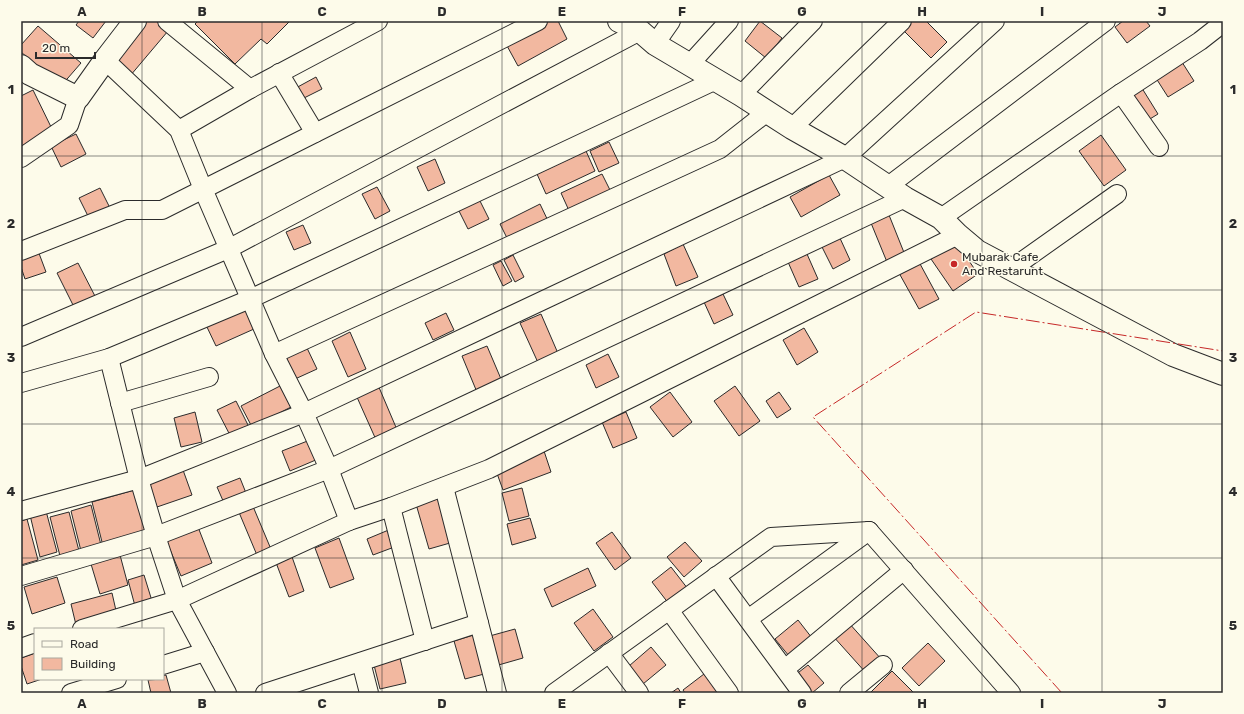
<svg xmlns="http://www.w3.org/2000/svg" width="1244" height="714" font-family="Rubik,sans-serif">
<style>
.building{fill:#f2b8a0;stroke:#2b2b2b}
.lines{fill:none;stroke-linecap:round;stroke-linejoin:round}
.street-casing{stroke:#2b2b2b;stroke-width:20}
.secondary-casing{stroke:#2b2b2b;stroke-width:24}
.street{stroke:#fdfbea;stroke-width:18}
.secondary{stroke:#fdfbea;stroke-width:22}
.power{stroke:#c62828;stroke-width:1;stroke-dasharray:14 3 2 3;stroke-linecap:butt}
.grid{fill:none;stroke:#2b2b2b;stroke-width:1;stroke-opacity:0.55}
.poi-dot{fill:#c62828;stroke:#fdfbea;stroke-width:1.5}
.labels{text-anchor:middle;stroke-width:3;stroke-linejoin:round;paint-order:stroke}
.poi-label{font-size:12px;fill:#2b2b2b;stroke:#fdfbea;text-anchor:start}
.neatline{fill:none;stroke:#2b2b2b;stroke-width:1.5}
.grid-label{font-size:13px;text-anchor:middle;font-weight:bold;fill:#2b2b2b}
</style>
<rect width="100%" height="100%" fill="#fdfbea"/>
<g class="building">
<polygon points="79,21 106,21 93,38 76,25"/>
<polygon points="143,21 157,21 168,31 130,76 111,59"/>
<polygon points="198,21 290,21 267,44 261,39 235,64 195,24"/>
<polygon points="548,21 558,21 567,39 518,66 506,44"/>
<polygon points="760,21 782,38 766,58 745,41"/>
<polygon points="908,21 926,21 947,42 931,58 901,28"/>
<polygon points="1123,21 1146,21 1150,26 1127,43 1115,27"/>
<polygon points="38,26 81,63 61,86 21,52 21,45"/>
<polygon points="1180,59 1194,81 1168,97 1154,75"/>
<polygon points="316,77 322,89 300,100 294,89"/>
<polygon points="1140,85 1158,114 1145,122 1126,93"/>
<polygon points="33,90 53,131 21,147 21,96"/>
<polygon points="76,134 86,154 61,167 51,146"/>
<polygon points="1101,135 1126,170 1104,186 1079,151"/>
<polygon points="609,142 619,163 599,172 590,151"/>
<polygon points="586,151 595,171 546,194 537,174"/>
<polygon points="435,159 445,183 428,191 417,167"/>
<polygon points="602,174 613,196 571,215 561,193"/>
<polygon points="829,175 840,195 801,217 790,197"/>
<polygon points="377,187 390,211 375,219 362,194"/>
<polygon points="100,188 112,212 91,222 79,198"/>
<polygon points="478,197 489,219 468,229 457,207"/>
<polygon points="540,204 550,225 510,244 500,224"/>
<polygon points="889,215 905,255 887,262 871,223"/>
<polygon points="303,225 311,243 294,250 286,232"/>
<polygon points="839,236 850,260 833,269 821,245"/>
<polygon points="956,242 978,274 953,291 931,259"/>
<polygon points="683,244 698,277 676,286 664,254"/>
<polygon points="37,248 46,272 25,279 21,267 21,253"/>
<polygon points="807,254 818,279 799,287 788,262"/>
<polygon points="513,255 524,277 515,282 504,260"/>
<polygon points="501,261 512,281 503,286 493,265"/>
<polygon points="919,262 939,299 919,309 899,273"/>
<polygon points="78,263 97,300 76,311 57,273"/>
<polygon points="723,294 733,315 714,324 704,302"/>
<polygon points="245,308 254,329 216,346 206,325"/>
<polygon points="446,313 454,330 433,340 425,323"/>
<polygon points="541,314 560,358 540,367 520,323"/>
<polygon points="804,328 818,352 797,365 783,340"/>
<polygon points="350,332 366,369 348,377 332,341"/>
<polygon points="487,346 504,386 479,397 462,356"/>
<polygon points="307,348 317,369 295,379 286,357"/>
<polygon points="608,354 619,377 596,388 586,365"/>
<polygon points="378,385 398,432 377,442 356,395"/>
<polygon points="280,386 291,407 252,427 241,406"/>
<polygon points="735,386 760,421 739,436 714,401"/>
<polygon points="670,392 692,422 673,437 650,407"/>
<polygon points="779,392 791,409 777,418 766,401"/>
<polygon points="236,401 250,429 232,439 217,410"/>
<polygon points="195,412 202,442 181,447 174,418"/>
<polygon points="626,412 637,438 613,448 602,422"/>
<polygon points="310,440 318,459 290,471 282,451"/>
<polygon points="544,451 551,472 503,490 495,468"/>
<polygon points="183,470 192,495 157,507 148,483"/>
<polygon points="240,478 246,493 224,503 217,487"/>
<polygon points="522,488 529,516 509,521 502,493"/>
<polygon points="138,489 150,534 103,546 92,502"/>
<polygon points="438,498 450,543 429,549 416,504"/>
<polygon points="252,504 273,554 259,560 238,510"/>
<polygon points="91,505 101,545 81,551 71,511"/>
<polygon points="46,511 57,552 40,557 30,515"/>
<polygon points="69,512 79,551 60,556 50,517"/>
<polygon points="530,518 536,538 512,545 507,524"/>
<polygon points="27,519 38,560 21,565 21,521"/>
<polygon points="198,527 212,563 181,576 166,540"/>
<polygon points="391,529 397,546 373,555 367,539"/>
<polygon points="612,532 631,558 615,570 596,543"/>
<polygon points="339,538 354,579 330,588 315,548"/>
<polygon points="685,542 702,561 684,577 667,557"/>
<polygon points="291,554 304,591 289,597 275,560"/>
<polygon points="120,555 128,585 100,594 91,564"/>
<polygon points="671,567 688,589 669,604 652,582"/>
<polygon points="588,568 596,586 552,607 544,589"/>
<polygon points="144,575 152,601 135,606 128,580"/>
<polygon points="57,577 65,603 32,614 24,587"/>
<polygon points="112,593 117,615 76,625 71,604"/>
<polygon points="593,609 613,637 594,651 574,623"/>
<polygon points="798,620 812,638 789,656 775,639"/>
<polygon points="848,622 882,660 867,674 832,635"/>
<polygon points="515,629 523,658 495,666 486,637"/>
<polygon points="477,634 488,673 465,679 454,641"/>
<polygon points="928,643 945,661 919,686 902,668"/>
<polygon points="651,647 666,665 643,684 629,666"/>
<polygon points="35,653 35,679 42,679 27,684 21,666 21,658"/>
<polygon points="399,654 406,683 380,689 373,661"/>
<polygon points="808,665 824,683 812,693 808,693 794,676"/>
<polygon points="892,671 914,693 872,693 871,692"/>
<polygon points="704,674 719,693 685,693 683,690"/>
<polygon points="166,675 171,693 151,693 148,680 163,679 163,676"/>
<polygon points="678,688 681,693 671,693"/>
</g>
<g class="lines">
<g class="street-casing">
<g id="street">
<polyline points="167,21 250,89"/>
<polyline points="655,44 671,21"/>
<polyline points="105,60 179,130 203,189 274,354 304,413 329,469 349,521"/>
<polyline points="690,64 729,21"/>
<polyline points="279,73 315,133"/>
<polyline points="1121,93 1159,147"/>
<polyline points="741,95 813,21"/>
<polyline points="792,128 902,21"/>
<polyline points="179,130 250,89 378,21"/>
<polyline points="21,158 69,125 78,98"/>
<polyline points="887,187 1106,21"/>
<polyline points="941,218 1121,93 1200,41 1223,23"/>
<polyline points="21,251 125,210 162,210 538,21"/>
<polyline points="1011,269 1117,194"/>
<polyline points="21,337 228,249 640,31"/>
<polyline points="274,354 720,149 767,112"/>
<polyline points="109,358 139,479 156,536 177,600 227,693"/>
<polyline points="21,383 109,358 250,299 716,80"/>
<polyline points="120,403 209,377"/>
<polyline points="444,487 497,693"/>
<polyline points="391,507 425,641"/>
<polyline points="21,511 139,479 304,413 845,158 995,21"/>
<polyline points="869,531 1011,693"/>
<polyline points="21,576 156,536 329,469 905,198"/>
<polyline points="716,576 802,693"/>
<polyline points="669,610 729,693"/>
<polyline points="748,619 869,531"/>
<polyline points="82,629 177,600 349,521 391,507 489,469 958,235"/>
<polyline points="21,648 35,643"/>
<polyline points="609,653 639,693"/>
<polyline points="361,662 369,693"/>
<polyline points="163,665 205,652"/>
<polyline points="785,669 904,570"/>
<polyline points="71,693 117,679"/>
<polyline points="265,693 479,623"/>
<polyline points="554,693 771,537 869,531"/>
<polyline points="849,693 883,665"/>
</g>
</g>
<g class="secondary-casing">
<g id="secondary">
<polyline points="619,21 640,31 655,44 741,95 792,128 845,158 905,198 941,218 958,235 977,251 1173,355 1223,374"/>
<polyline points="21,66 30,74 78,98 105,60 135,21"/>
</g>
</g>
<use href="#street" class="street"/>
<use href="#secondary" class="secondary"/>
<polyline class="power" points="1062,693 813,417 976,312 1223,351"/>
</g>
<path class="grid" d="M142 21V629M262 21V693M382 21V693M502 21V693M622 21V693M742 21V693M862 21V693M982 21V693M1102 21V693M21 156H1223M21 290H1223M21 424H1223M21 558H1223M142 679V693"/>
<circle class="poi-dot" cx="954" cy="264" r="4"/>
<g class="labels">
<g class="poi-label">
<text x="962" y="261">Mubarak Cafe<tspan x="962" dy="14">And Restarunt</tspan></text>
</g>
</g>
<rect width="1244" height="714" fill="none" stroke="#fdfbea" stroke-width="44"/>
<rect x="34" y="628" width="130" height="52" fill="#fdfbea" stroke="#a9a89e"/>
<rect x="42" y="641" width="20" height="6" fill="#fdfbea" stroke="#a9a89e"/>
<text x="70" y="648" font-size="12" fill="#2b2b2b">Road</text>
<rect x="42" y="658" width="20" height="12" fill="#f2b8a0" stroke="#a9a89e"/>
<text x="70" y="668" font-size="12" fill="#2b2b2b">Building</text>
<path d="M36 52v6h59v-6" fill="none" stroke="#2b2b2b" stroke-width="2"/>
<text x="42" y="52" font-size="12" fill="#2b2b2b" stroke="#fdfbea" stroke-width="3" paint-order="stroke">20 m</text>
<rect x="22" y="22" width="1200" height="670" class="neatline"/>
<g class="grid-label">
<text x="82" y="16">A</text>
<text x="202" y="16">B</text>
<text x="322" y="16">C</text>
<text x="442" y="16">D</text>
<text x="562" y="16">E</text>
<text x="682" y="16">F</text>
<text x="802" y="16">G</text>
<text x="922" y="16">H</text>
<text x="1042" y="16">I</text>
<text x="1162" y="16">J</text>
<text x="11" y="94">1</text>
<text x="1233" y="94">1</text>
<text x="11" y="228">2</text>
<text x="1233" y="228">2</text>
<text x="11" y="362">3</text>
<text x="1233" y="362">3</text>
<text x="11" y="496">4</text>
<text x="1233" y="496">4</text>
<text x="11" y="630">5</text>
<text x="1233" y="630">5</text>
<text x="82" y="708">A</text>
<text x="202" y="708">B</text>
<text x="322" y="708">C</text>
<text x="442" y="708">D</text>
<text x="562" y="708">E</text>
<text x="682" y="708">F</text>
<text x="802" y="708">G</text>
<text x="922" y="708">H</text>
<text x="1042" y="708">I</text>
<text x="1162" y="708">J</text>
</g>
</svg>
